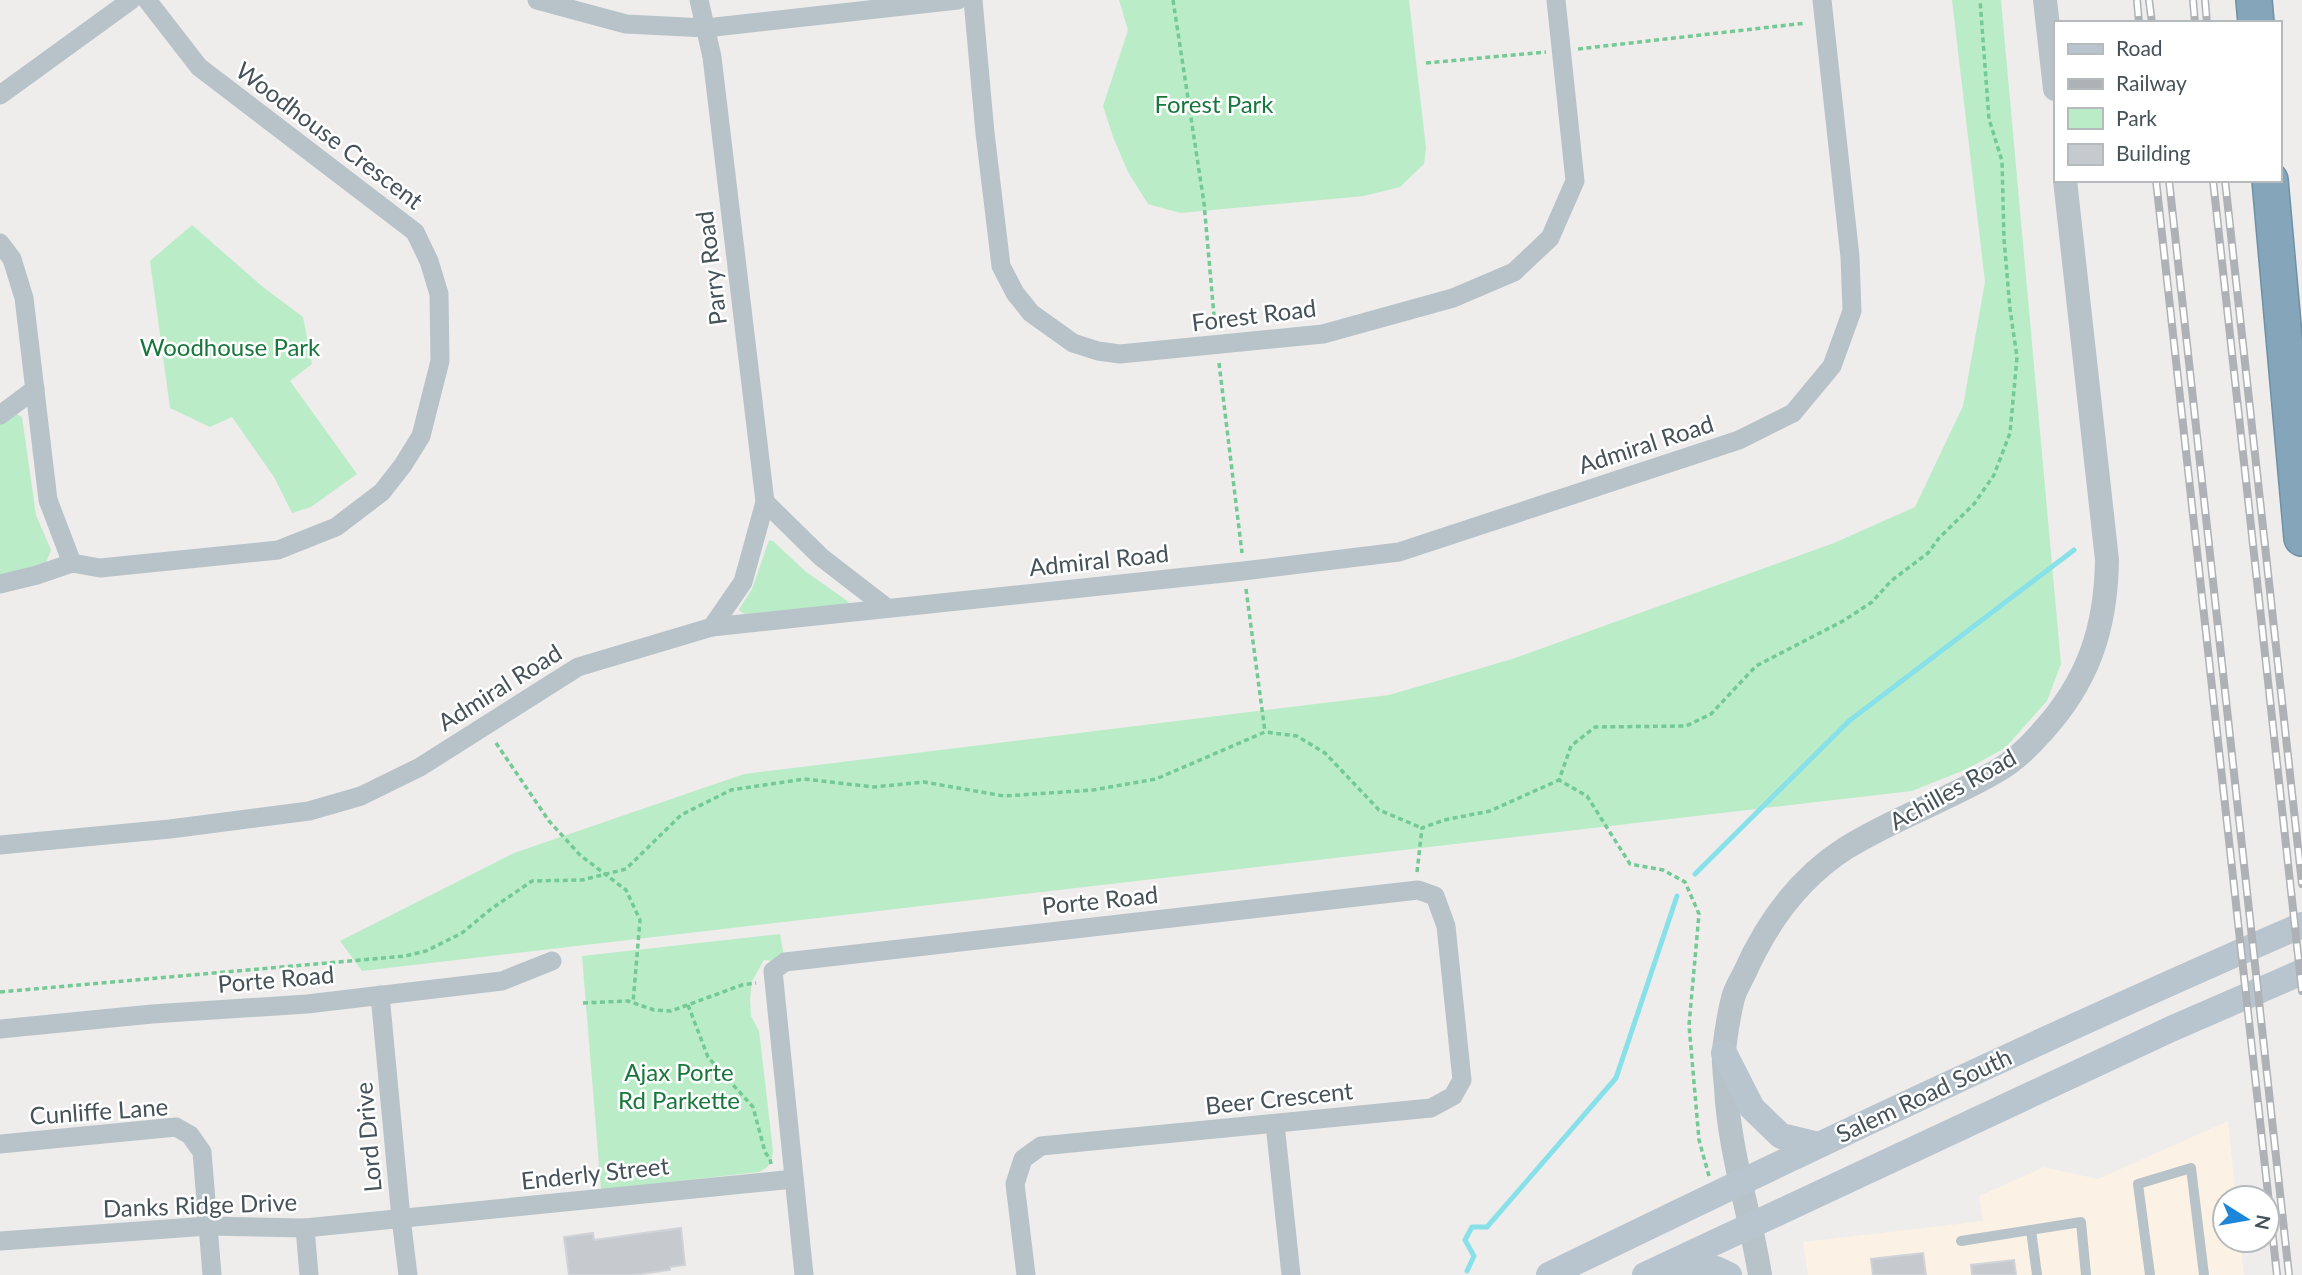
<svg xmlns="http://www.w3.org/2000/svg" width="2302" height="1275" font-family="Lato,sans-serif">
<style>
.commercial{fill:#fbf1e4}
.green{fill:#baedc7}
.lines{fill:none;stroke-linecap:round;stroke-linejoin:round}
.stream{stroke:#88e1e9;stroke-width:5}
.building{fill:#c6cacf;stroke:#d0d3d8;stroke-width:2}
.motorway-casing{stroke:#6f90a6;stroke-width:38}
.path{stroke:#73ca94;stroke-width:3.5;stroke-dasharray:5 3.5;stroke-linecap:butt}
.service{stroke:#b7c3c9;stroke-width:10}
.minor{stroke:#b7c3c9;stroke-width:19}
.tertiary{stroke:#b7c3c9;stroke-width:24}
.secondary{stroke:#b8c5ce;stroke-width:26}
.motorway{stroke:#84a5ba;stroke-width:35}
.rail-casing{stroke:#aeb2b6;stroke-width:8}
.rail{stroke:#fff;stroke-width:5;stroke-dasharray:16;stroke-linecap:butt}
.labels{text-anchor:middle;stroke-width:5;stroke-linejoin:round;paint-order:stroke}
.park-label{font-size:24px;fill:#18773c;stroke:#fff}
.street-label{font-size:24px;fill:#455259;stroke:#fff}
</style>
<rect width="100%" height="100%" fill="#efecec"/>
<polygon class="commercial" points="2228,1121 2236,1198 2225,1198 2225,1240 2240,1240 2244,1275 1808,1275 1803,1242 1983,1221 1979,1196 2044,1167 2098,1179"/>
<g class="green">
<polygon points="1119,0 1409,0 1426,148 1424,164 1400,187 1364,196 1180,213 1148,204 1128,172 1113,137 1103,106 1128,30"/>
<polygon points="1952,0 2001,0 2061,664 2047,701 2005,748 1967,769 1912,791 362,971 340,941 514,853 744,774 1389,695 1512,659 1834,543 1915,507 1963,406 1985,282"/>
<polygon points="192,225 263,287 303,317 312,364 290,381 357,474 311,507 292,513 274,477 232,417 210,427 170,408 150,261"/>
<polygon points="15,413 22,417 36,515 51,550 46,563 0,575 0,420"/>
<polygon points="769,540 773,541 805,571 849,602 845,605 745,614 741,612 739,609 752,589"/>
<path d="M780 934 785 962 764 960 752 981 750 999 751 1016 759 1031 761 1047 773 1151C772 1162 769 1168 759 1172L601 1190 582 956Z"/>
</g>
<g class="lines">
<g class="stream">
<polyline points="1695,874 1849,721 2074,550"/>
<polyline points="1467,1271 1474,1256 1465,1240 1472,1227 1487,1227 1616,1078 1677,896"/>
</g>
</g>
<g class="building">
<polygon points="681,1228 685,1265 670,1267 670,1270 633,1275 569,1275 564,1237 593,1233 594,1240"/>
<polygon points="1923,1253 1926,1275 1873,1275 1871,1259"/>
<polygon points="2014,1260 2016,1275 1972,1275 1971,1265"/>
</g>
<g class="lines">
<g class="motorway-casing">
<g id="motorway">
<polyline points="2254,0 2256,23"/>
<polyline points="2270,180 2302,538"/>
</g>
</g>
<g class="path">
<polyline points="1173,0 1204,203 1215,327"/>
<polyline points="1578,49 1806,23"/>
<polyline points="1426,63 1546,52"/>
<polyline points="1219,363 1242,553"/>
<polyline points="1246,589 1265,732"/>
<polyline points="496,743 549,821 580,855 626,890 640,920 633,1003"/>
<polyline points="1417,872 1422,828 1444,820 1490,811 1559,780"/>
<polyline points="0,992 405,956 426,951 462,933 491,909 532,881 582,880 626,869 681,815 731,790 804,779 874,787 924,782 1004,796 1093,790 1156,779 1265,732 1297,736 1325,753 1379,810 1422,828"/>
<polyline points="583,1003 628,1001 654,1010 671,1011 742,985 756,983"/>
<polyline points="688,1005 708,1057 753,1107 765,1152 770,1159 771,1164"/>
<polyline points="1709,1176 1699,1140 1689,1025 1699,914 1685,882 1663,870 1630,864 1587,796 1559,780 1571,746 1595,727 1686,726 1711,714 1756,666 1843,621 1872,602 1891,581 1928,553 1939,538 1974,504 1994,475 2010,433 2017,357 2010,309 2004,239 2002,161 1989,119 1980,0"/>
</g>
<g class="service">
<polyline points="2031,1230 2037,1275"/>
<polyline points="1961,1241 2081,1222 2086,1275"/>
<polyline points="2150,1275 2138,1184 2191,1168 2204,1275"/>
</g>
<g class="minor">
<polyline points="537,0 626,24 706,28 958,0"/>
<polyline points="699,0 712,57 765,502 743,582 712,627"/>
<polyline points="973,0 985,133 1001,266 1015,293 1031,313 1073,343 1098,351 1120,354 1323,334 1453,298 1514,272 1550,238 1575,181 1556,0"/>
<polyline points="0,95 131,0"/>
<polyline points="0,243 12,259 24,298 48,500 72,563"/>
<polyline points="0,415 35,389"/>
<polyline points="765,502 821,557 887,608"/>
<polyline points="0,584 37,575 72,563 100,568 278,550 336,527 382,492 403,465 421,436 440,361 439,294 429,261 415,232 199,67 147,0"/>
<polyline points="0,845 170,829 309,811 361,796 420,767 578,667 712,627 1243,571 1399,552 1739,440 1793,413 1832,366 1852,311 1850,257 1822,0"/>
<polyline points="380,995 401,1218 408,1275"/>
<polyline points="0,1029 152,1014 307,1004 502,981 552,961"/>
<polyline points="1275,1124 1291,1275"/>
<polyline points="0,1144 176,1127 190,1135 202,1152 212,1275"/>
<polyline points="305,1228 309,1275"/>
<polyline points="0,1241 208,1226 305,1228 794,1179"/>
<polyline points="804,1275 773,971 785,962 1418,890 1435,896 1446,926 1462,1080 1453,1096 1431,1108 1041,1146 1023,1159 1015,1184 1026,1275"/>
</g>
<g class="tertiary">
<polyline points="2045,0 2055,89"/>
<path d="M1760 1275C1750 1212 1729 1151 1726 1087 1725 1075 1723 1062 1724 1050 1726 1033 1729 1014 1733 998 1735 990 1740 982 1744 974 1766 924 1799 878 1846 848 1894 818 1948 800 1997 771 2014 761 2028 748 2041 733 2088 682 2106 629 2107 560L2065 180"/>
</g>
<g class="secondary">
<polyline points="1724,1053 1752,1108 1781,1136 1818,1145"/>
<polyline points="1669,1265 1716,1269 1729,1275"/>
<path d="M1549 1275C1798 1154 2048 1035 2302 925"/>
<polyline points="1645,1275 2171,1029 2302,972"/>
</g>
<use href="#motorway" class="motorway"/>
<g class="rail-casing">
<g id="rail">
<polyline points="2137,0 2139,23"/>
<polyline points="2149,0 2152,23"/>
<polyline points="2193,0 2195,23"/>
<polyline points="2205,0 2207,23"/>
<polyline points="2156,180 2277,1275"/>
<polyline points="2169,180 2289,1275"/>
<polyline points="2213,180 2302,991"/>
<polyline points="2225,180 2302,884"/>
</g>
</g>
<use href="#rail" class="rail"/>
</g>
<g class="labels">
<g class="park-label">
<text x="1214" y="113">Forest Park</text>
<text x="230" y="356">Woodhouse Park</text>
<text x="679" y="1081">Ajax Porte<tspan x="679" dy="28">Rd Parkette</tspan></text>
</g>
<g class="street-label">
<text transform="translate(329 136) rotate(37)" y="8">Woodhouse Crescent</text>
<text transform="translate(712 268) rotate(-97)" y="8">Parry Road</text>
<text transform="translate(1254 316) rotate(-7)" y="8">Forest Road</text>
<text transform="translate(1646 445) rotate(-18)" y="8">Admiral Road</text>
<text transform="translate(1099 561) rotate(-6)" y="8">Admiral Road</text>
<text transform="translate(500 688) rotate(-32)" y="8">Admiral Road</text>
<text transform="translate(1953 790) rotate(-29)" y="8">Achilles Road</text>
<text transform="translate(1100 901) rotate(-6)" y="8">Porte Road</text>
<text transform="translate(276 980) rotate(-5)" y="8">Porte Road</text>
<text transform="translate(1924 1096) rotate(-25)" y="8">Salem Road South</text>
<text transform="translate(1279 1099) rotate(-6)" y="8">Beer Crescent</text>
<text transform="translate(99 1112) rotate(-4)" y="8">Cunliffe Lane</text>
<text transform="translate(369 1137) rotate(-95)" y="8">Lord Drive</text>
<text transform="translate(595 1174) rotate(-6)" y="8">Enderly Street</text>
<text transform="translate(200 1206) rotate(-2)" y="8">Danks Ridge Drive</text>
</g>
</g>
<rect x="2054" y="21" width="228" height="161" fill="#ffffff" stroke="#b5babd" stroke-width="2"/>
<rect x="2068" y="44" width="35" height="10" fill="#b8c5ce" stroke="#b5babd" stroke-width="2"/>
<text x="2116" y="56" font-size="21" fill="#455259">Road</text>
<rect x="2068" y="79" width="35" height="10" fill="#aeb2b6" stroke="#b5babd" stroke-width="2"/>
<text x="2116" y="91" font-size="21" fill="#455259">Railway</text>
<rect x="2068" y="108" width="35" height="21" fill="#baedc7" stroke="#b5babd" stroke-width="2"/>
<text x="2116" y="126" font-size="21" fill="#455259">Park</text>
<rect x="2068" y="144" width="35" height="21" fill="#c6cacf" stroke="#b5babd" stroke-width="2"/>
<text x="2116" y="161" font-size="21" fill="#455259">Building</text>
<g transform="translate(2246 1219) rotate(101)"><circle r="33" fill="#ffffff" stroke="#b5babd" stroke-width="2"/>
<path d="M0-5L12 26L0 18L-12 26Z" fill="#1d86d8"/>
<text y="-10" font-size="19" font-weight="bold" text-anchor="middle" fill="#455259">N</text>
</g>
</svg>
